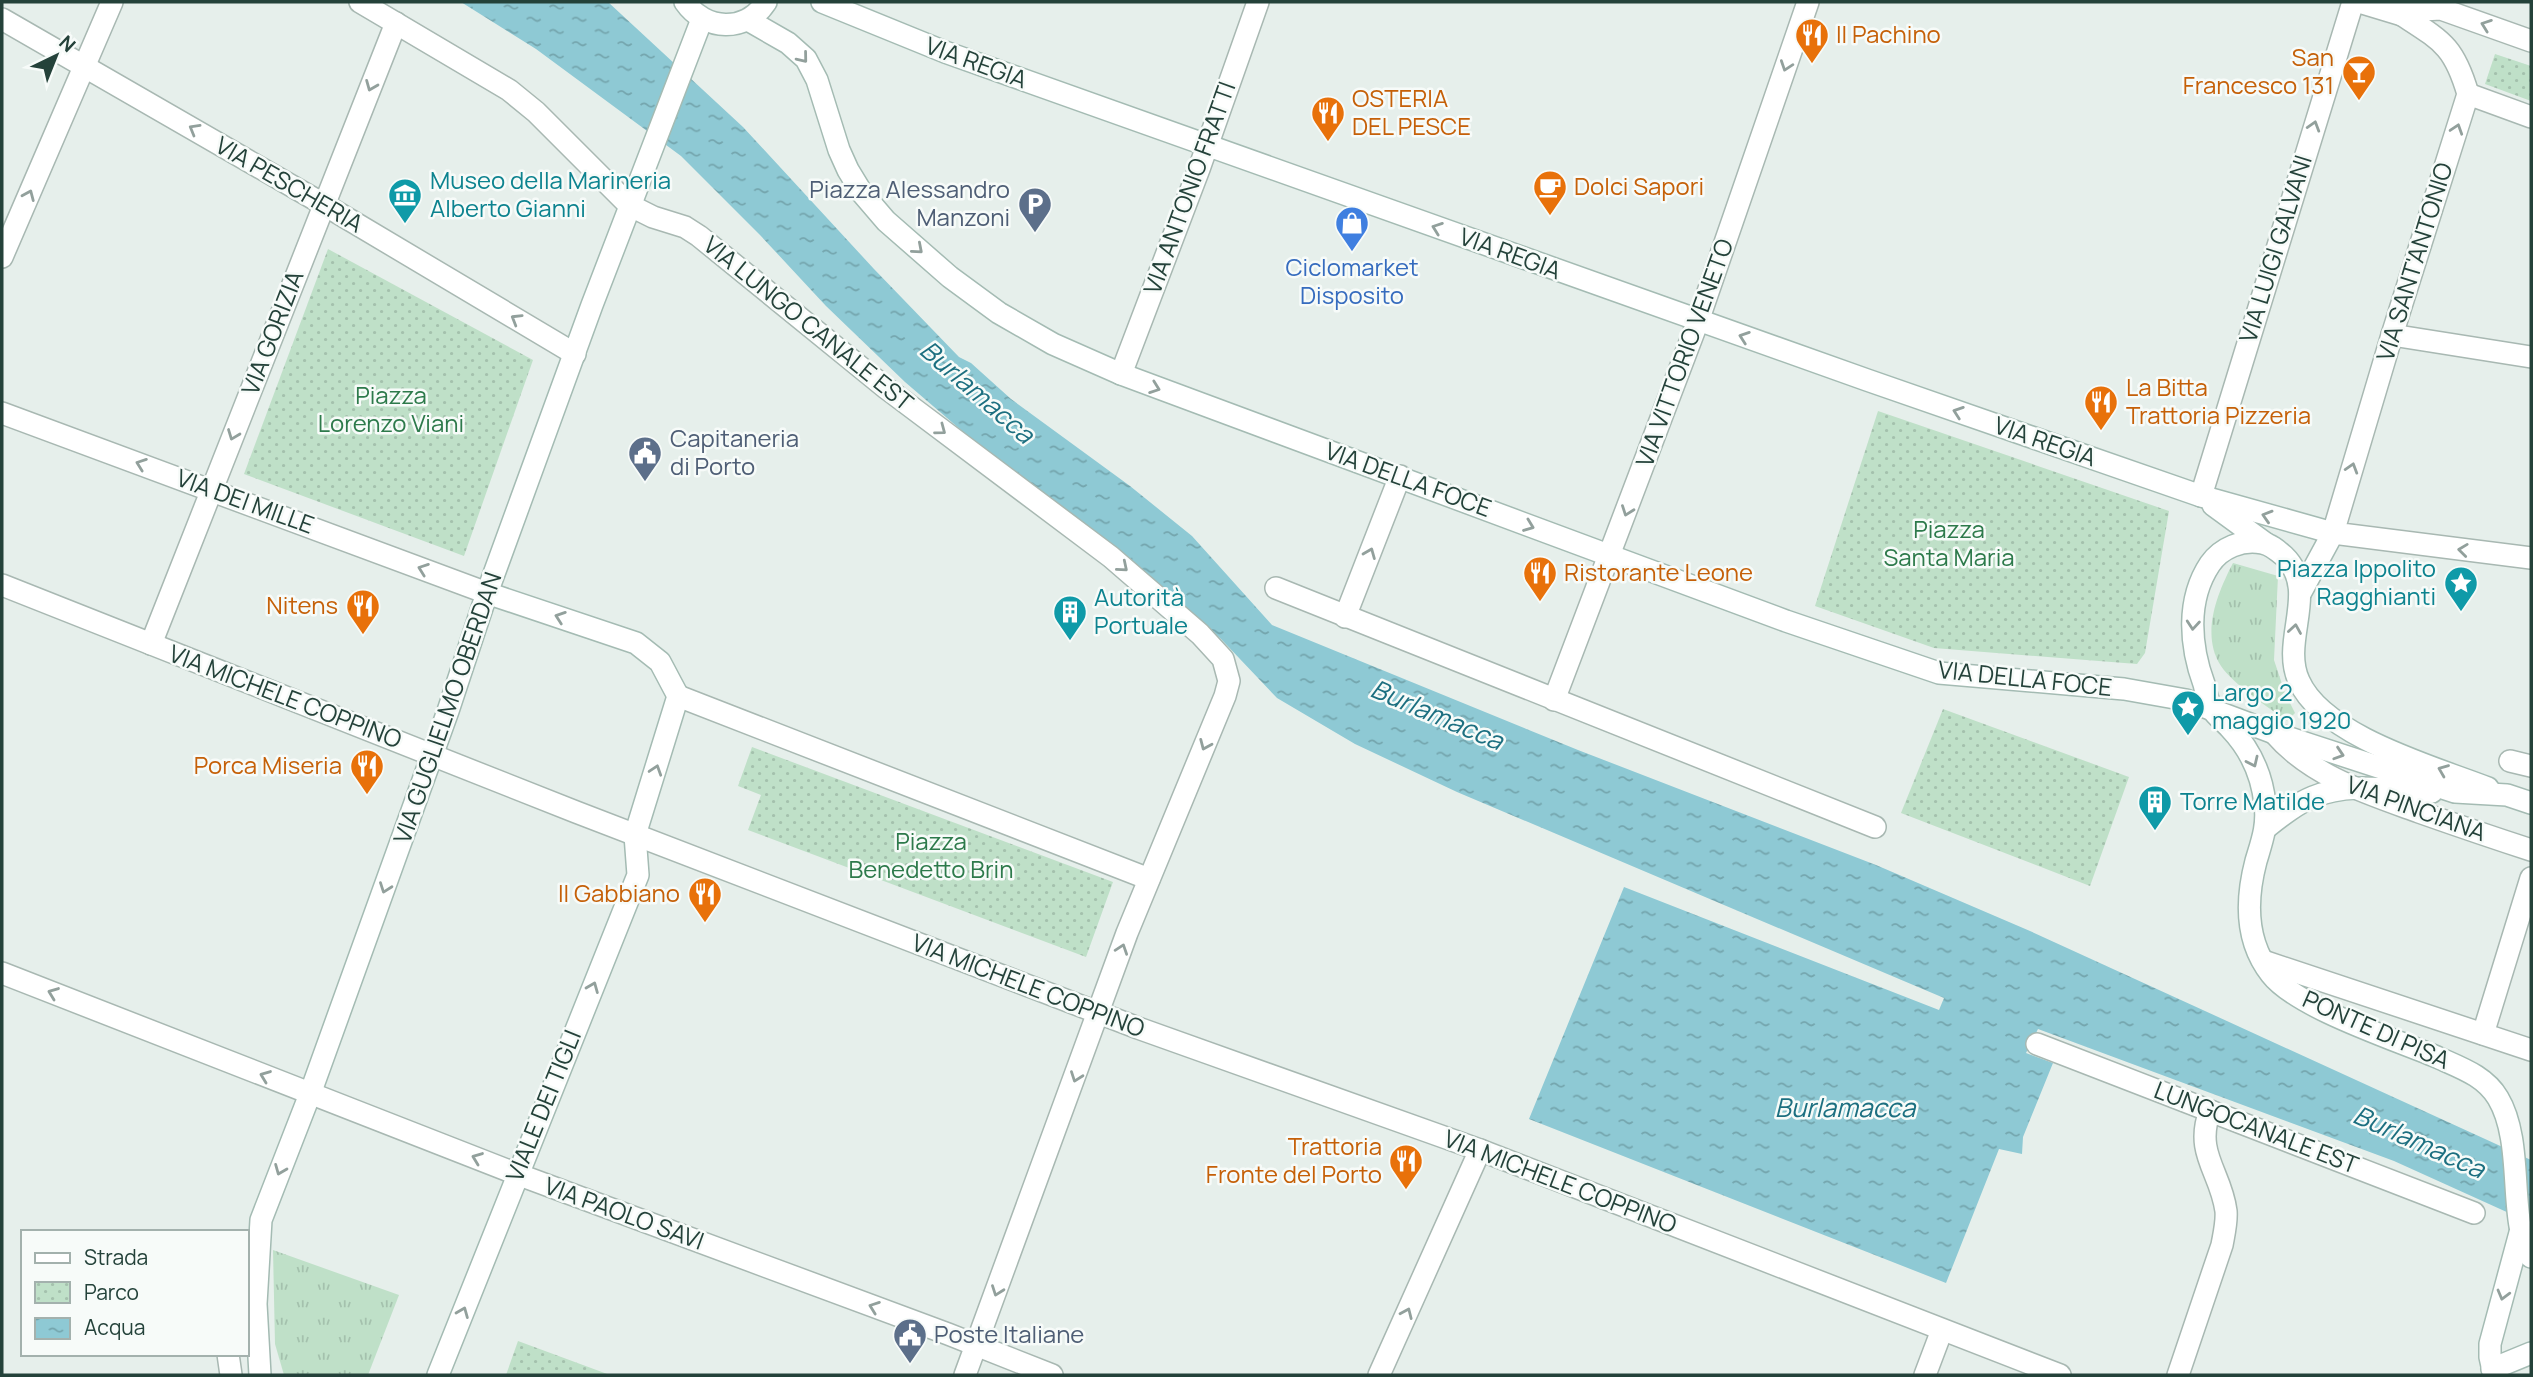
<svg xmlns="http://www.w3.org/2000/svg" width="2533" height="1377" font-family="Manrope,sans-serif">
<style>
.grass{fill:url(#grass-tufts)}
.park{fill:url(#park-dots)}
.water{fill:url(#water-ripples)}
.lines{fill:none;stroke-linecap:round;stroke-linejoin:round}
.street-casing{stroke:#a8b8b2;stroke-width:24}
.secondary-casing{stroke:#a4bbb3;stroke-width:24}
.street{stroke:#fff;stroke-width:21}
.secondary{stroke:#fff;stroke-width:21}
.oneway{stroke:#92a09c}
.labels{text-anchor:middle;stroke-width:5;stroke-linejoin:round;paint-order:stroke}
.food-label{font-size:24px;fill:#c56008;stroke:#f7fbf9;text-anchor:start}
.street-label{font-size:24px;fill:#24423a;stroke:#f7fbf9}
.culture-label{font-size:24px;fill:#0d838f;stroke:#f7fbf9;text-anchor:start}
.service-label{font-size:24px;fill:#4e5e75;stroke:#f7fbf9;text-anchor:start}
.shop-label{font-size:24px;fill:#366cbe;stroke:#f7fbf9}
.park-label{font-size:24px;fill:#2d7a4b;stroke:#f7fbf9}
.water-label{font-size:26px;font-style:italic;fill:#1c6f80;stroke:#f7fbf9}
</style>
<defs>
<pattern id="grass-tufts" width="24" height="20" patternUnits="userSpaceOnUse" patternTransform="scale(1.75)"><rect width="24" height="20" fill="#bfe0c8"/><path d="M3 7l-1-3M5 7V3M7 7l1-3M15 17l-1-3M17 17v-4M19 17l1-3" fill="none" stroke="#a4c1ad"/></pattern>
<pattern id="park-dots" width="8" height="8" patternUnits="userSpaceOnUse" patternTransform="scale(1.75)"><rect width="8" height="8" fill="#bfe0c8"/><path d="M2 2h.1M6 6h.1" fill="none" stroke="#a4c1ad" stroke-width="1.8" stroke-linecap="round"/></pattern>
<pattern id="water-ripples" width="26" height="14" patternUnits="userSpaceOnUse" patternTransform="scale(1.75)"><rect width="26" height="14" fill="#8ec9d4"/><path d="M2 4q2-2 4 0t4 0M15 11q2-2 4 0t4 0" fill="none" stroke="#74a5ad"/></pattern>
</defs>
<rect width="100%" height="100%" fill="#e6efeb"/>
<g class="grass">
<path d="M2233 563 2278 576 2274 660 2285 693 2295 713 2287 721C2268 707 2233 684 2221 666 2200 634 2218 592 2233 563Z"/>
<polygon points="273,1250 399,1295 368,1375 284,1375 275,1344"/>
</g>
<g class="park">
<polygon points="2495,54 2531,66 2531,101 2485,84"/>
<polygon points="328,249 533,360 464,556 244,474"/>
<polygon points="1878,411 2169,511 2145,653 2137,664 1934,648 1815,606"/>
<polygon points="1943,709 2129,777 2090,886 1901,813"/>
<polygon points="752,747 1113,882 1086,957 748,830 761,795 738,786"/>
<polygon points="518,1341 610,1375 506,1375"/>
</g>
<polygon class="water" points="461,2 608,2 743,127 874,269 959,357 971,363 1011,399 1130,486 1192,536 1272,625 1578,750 1876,865 2030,931 2531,1160 2531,1223 2394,1161 2038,1029 2026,1053 2053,1063 2023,1137 2022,1154 1999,1149 1946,1283 1529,1119 1624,887 1939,1010 1944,998 1457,792 1355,744 1277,698 1221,639 1151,577 1084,523 996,460 905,382 826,306 760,235 681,156 536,49"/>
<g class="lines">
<g class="street-casing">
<g id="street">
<polyline points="360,2 509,90 536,112 629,205 653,217 685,227 699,236 886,388 1111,557 1200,634 1223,659 1229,681 1225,696 1127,933 965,1375"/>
<polyline points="2359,2 2402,15 2422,10 2441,9 2531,41"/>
<path d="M2403 2 2402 15C2442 41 2454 46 2468 94L2392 335 2333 533 2531 558"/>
<polyline points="2,19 323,204 575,354"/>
<polyline points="2468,94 2531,117"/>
<polyline points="2,257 112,2"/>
<polyline points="2392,335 2531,357"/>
<polyline points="1121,374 1199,169 1258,2"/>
<polyline points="2,413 487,593"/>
<polyline points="2201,496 2353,2"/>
<polyline points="2,585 576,812 1138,1028 1480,1150 2060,1375"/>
<polyline points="1276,588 1875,827"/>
<polyline points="1345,617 1400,476"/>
<polyline points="151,644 396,23"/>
<polyline points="678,696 1149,879"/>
<polyline points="1554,700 1698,321 1808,2"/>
<path d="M2274 733C2311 776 2366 793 2419 812 2456 825 2494 838 2531 850"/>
<polyline points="2510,761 2531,766"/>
<polyline points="2263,961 2531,1050"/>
<polyline points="2,973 517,1174 948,1334 1052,1375"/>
<polyline points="2483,1034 2531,878"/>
<polyline points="2037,1044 2474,1213"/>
<polyline points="228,1354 231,1375"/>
<polyline points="1379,1375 1480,1150"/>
<polyline points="1925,1375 1942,1330"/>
<path d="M2178 1375 2222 1245C2224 1234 2227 1222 2226 1211 2221 1172 2194 1153 2210 1111"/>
</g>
</g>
<g class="secondary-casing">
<g id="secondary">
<path d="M685 2C705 31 746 33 766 2"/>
<polyline points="822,2 945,52 1867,380 2201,496 2333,533 2301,592"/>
<polyline points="748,20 788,43 806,59 817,80 839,150 848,170 862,193 886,221 950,277 999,313 1053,344 1121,374 1786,621 1939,673 2124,689 2186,700 2274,733 2455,792 2507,795 2531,803"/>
<polyline points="2213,505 2265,543"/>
<path d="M2488 788C2434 767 2323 736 2299 681 2280 640 2320 591 2284 556 2277 550 2270 544 2262 543 2242 539 2221 548 2210 564 2186 600 2190 646 2204 684 2206 692 2208 702 2212 709 2216 716 2225 722 2230 728 2250 749 2262 775 2265 804 2268 825 2262 841 2256 861 2246 899 2245 941 2271 974 2297 1008 2397 1040 2439 1058 2461 1068 2485 1076 2498 1098 2519 1133 2513 1187 2520 1226 2522 1237 2528 1247 2531 1257"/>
<path d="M2267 827C2281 816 2296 804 2313 797 2351 781 2393 791 2432 792"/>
<polyline points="2492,1369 2531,1353"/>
<polyline points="260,1375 256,1304 261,1220 310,1094 448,711 487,593 592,305 702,19"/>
<polyline points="438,1375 638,875 635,835 678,696 660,662 636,643 487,593"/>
<polyline points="2494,1375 2490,1357 2490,1344 2521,1229"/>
</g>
</g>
<use href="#street" class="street"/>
<use href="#secondary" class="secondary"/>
</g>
<defs><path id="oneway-chevron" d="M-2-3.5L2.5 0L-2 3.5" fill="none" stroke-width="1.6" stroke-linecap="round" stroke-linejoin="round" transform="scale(1.75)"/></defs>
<g class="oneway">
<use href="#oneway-chevron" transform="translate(2486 25) rotate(-160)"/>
<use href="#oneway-chevron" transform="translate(803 58) rotate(51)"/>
<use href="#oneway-chevron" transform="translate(1786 66) rotate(109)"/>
<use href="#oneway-chevron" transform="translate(371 86) rotate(112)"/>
<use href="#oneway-chevron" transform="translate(2314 126) rotate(-73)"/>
<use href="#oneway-chevron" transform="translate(194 129) rotate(-150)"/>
<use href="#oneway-chevron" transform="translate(2457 129) rotate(-72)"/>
<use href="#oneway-chevron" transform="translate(29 195) rotate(-67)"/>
<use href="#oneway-chevron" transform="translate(1437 228) rotate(-160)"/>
<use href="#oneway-chevron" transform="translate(918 249) rotate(41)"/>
<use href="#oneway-chevron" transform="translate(516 319) rotate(-149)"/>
<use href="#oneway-chevron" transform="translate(1744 337) rotate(-161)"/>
<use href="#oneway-chevron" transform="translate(1155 388) rotate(20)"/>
<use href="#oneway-chevron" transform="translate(1958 412) rotate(-161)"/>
<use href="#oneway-chevron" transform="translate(941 430) rotate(37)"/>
<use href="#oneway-chevron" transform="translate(233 435) rotate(111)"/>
<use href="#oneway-chevron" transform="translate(141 464) rotate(-160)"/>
<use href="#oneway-chevron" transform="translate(2352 468) rotate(-73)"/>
<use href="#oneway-chevron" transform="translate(1627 511) rotate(110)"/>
<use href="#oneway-chevron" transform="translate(2267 516) rotate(-163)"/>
<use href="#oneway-chevron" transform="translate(1529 526) rotate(21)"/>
<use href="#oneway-chevron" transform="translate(2463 550) rotate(-173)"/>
<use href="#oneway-chevron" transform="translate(1370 553) rotate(-68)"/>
<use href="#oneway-chevron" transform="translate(1123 567) rotate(40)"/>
<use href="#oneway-chevron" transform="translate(423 569) rotate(-160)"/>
<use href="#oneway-chevron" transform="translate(560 617) rotate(-161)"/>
<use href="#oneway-chevron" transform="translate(2193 625) rotate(95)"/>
<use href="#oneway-chevron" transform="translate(2295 629) rotate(-81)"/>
<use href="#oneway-chevron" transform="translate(1205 745) rotate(113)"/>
<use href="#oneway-chevron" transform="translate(2339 754) rotate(18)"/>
<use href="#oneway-chevron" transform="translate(2253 762) rotate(65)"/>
<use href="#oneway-chevron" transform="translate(656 770) rotate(-72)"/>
<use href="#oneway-chevron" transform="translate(2443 770) rotate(-158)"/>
<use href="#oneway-chevron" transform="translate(385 888) rotate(110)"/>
<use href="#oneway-chevron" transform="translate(1122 949) rotate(-71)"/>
<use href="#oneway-chevron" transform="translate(593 987) rotate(-68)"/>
<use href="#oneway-chevron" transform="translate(53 993) rotate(-159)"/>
<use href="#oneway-chevron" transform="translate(265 1076) rotate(-159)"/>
<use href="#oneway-chevron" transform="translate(1076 1077) rotate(110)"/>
<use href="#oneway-chevron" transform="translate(477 1158) rotate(-159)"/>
<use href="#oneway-chevron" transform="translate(280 1170) rotate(112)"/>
<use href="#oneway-chevron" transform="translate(997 1291) rotate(110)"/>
<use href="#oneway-chevron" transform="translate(2503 1295) rotate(105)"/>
<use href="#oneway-chevron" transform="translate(874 1307) rotate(-160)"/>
<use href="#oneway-chevron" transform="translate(463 1312) rotate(-68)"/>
<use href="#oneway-chevron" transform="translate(1407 1313) rotate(-66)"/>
</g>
<defs>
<g id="restaurant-pin" transform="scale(1.75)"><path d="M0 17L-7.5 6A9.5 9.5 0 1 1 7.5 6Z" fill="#e8710a" stroke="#f7fbf9"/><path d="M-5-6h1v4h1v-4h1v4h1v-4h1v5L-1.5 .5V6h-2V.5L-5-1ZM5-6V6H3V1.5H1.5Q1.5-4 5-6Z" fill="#fff"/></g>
<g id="bar-pin" transform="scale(1.75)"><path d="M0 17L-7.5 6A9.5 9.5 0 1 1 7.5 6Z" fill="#e8710a" stroke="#f7fbf9"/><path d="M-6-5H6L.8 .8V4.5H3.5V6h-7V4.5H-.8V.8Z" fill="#fff"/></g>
<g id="cafe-pin" transform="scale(1.75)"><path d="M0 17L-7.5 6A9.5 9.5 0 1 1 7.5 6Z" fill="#e8710a" stroke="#f7fbf9"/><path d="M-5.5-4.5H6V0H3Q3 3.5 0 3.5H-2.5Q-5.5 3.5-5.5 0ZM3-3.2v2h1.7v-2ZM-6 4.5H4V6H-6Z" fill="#fff"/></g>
<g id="museum-pin" transform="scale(1.75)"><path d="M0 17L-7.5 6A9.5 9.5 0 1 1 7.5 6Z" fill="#0f9aa8" stroke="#f7fbf9"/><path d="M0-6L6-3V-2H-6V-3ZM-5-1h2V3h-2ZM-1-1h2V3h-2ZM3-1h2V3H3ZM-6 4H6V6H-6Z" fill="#fff"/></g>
<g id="parking-pin" transform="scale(1.75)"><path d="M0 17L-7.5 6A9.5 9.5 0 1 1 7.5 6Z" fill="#5c6f8a" stroke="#f7fbf9"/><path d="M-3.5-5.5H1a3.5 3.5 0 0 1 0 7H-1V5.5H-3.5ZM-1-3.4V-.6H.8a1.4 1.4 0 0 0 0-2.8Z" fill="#fff"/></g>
<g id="shop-pin" transform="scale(1.75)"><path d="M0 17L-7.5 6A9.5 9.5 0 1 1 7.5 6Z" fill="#3f7fe0" stroke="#f7fbf9"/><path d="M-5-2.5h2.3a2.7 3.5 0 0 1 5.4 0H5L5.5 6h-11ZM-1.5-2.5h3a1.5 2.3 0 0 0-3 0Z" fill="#fff"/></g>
<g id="civic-pin" transform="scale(1.75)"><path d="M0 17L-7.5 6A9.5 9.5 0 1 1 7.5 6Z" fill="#5c6f8a" stroke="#f7fbf9"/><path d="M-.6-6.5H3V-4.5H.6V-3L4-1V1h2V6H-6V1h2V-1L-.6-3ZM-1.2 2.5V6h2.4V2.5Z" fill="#fff"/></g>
<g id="sight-pin" transform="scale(1.75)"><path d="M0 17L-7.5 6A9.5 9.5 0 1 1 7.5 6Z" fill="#0f9aa8" stroke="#f7fbf9"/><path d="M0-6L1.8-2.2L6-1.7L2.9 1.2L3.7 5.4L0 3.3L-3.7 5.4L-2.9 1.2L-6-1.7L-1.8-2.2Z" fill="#fff"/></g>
<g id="building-pin" transform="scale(1.75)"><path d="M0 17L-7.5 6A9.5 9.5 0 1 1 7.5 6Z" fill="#0f9aa8" stroke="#f7fbf9"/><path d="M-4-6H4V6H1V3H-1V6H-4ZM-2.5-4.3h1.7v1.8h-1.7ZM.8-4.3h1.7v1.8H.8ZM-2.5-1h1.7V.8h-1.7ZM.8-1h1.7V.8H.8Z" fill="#fff"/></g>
</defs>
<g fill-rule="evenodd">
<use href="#restaurant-pin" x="1812" y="35"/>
<use href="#bar-pin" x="2359" y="72"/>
<use href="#restaurant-pin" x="1328" y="113"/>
<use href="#cafe-pin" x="1550" y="187"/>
<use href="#museum-pin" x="405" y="195"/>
<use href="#parking-pin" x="1035" y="204"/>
<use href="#shop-pin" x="1352" y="223"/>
<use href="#restaurant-pin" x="2101" y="402"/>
<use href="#civic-pin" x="645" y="453"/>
<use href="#restaurant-pin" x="1540" y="573"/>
<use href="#sight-pin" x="2461" y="583"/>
<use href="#restaurant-pin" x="363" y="606"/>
<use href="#building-pin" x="1070" y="612"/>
<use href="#sight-pin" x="2188" y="707"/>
<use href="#restaurant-pin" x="367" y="766"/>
<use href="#building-pin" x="2155" y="802"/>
<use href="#restaurant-pin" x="705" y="894"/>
<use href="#restaurant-pin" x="1406" y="1161"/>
<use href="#civic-pin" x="910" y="1335"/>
</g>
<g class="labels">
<g class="food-label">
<text x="1836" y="43">Il Pachino</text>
<text x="2334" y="66" text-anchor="end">San<tspan x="2334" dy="28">Francesco 131</tspan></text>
<text x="1352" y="107">OSTERIA<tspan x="1352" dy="28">DEL PESCE</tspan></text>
<text x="1574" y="195">Dolci Sapori</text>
<text x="2126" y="396">La Bitta<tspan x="2126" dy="28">Trattoria Pizzeria</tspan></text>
<text x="1564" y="581">Ristorante Leone</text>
<text x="338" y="614" text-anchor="end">Nitens</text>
<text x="342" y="774" text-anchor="end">Porca Miseria</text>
<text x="680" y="902" text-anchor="end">Il Gabbiano</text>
<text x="1382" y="1155" text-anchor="end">Trattoria<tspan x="1382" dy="28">Fronte del Porto</tspan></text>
</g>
<g class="street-label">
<text transform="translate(976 63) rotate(20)" y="8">VIA REGIA</text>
<text transform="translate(289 185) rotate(30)" y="8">VIA PESCHERIA</text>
<text transform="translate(1190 188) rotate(-70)" y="8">VIA ANTONIO FRATTI</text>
<text transform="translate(2276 249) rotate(-73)" y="8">VIA LUIGI GALVANI</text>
<text transform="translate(1510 254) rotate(20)" y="8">VIA REGIA</text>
<text transform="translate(2415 262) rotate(-73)" y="8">VIA SANT'ANTONIO</text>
<text transform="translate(808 324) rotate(39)" y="8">VIA LUNGO CANALE EST</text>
<text transform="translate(273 333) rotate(-69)" y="8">VIA GORIZIA</text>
<text transform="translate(1685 353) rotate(-70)" y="8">VIA VITTORIO VENETO</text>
<text transform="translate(2045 442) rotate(19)" y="8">VIA REGIA</text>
<text transform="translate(1408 480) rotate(20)" y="8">VIA DELLA FOCE</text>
<text transform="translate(245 502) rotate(20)" y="8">VIA DEI MILLE</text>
<text transform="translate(2025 679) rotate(6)" y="8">VIA DELLA FOCE</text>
<text transform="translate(285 697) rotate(21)" y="8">VIA MICHELE COPPINO</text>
<text transform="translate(448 708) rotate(-71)" y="8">VIA GUGLIELMO OBERDAN</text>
<text transform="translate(2416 809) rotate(20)" y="8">VIA PINCIANA</text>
<text transform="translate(1028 986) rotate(21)" y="8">VIA MICHELE COPPINO</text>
<text transform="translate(2376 1030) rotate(24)" y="8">PONTE DI PISA</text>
<text transform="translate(544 1106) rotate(-68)" y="8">VIALE DEI TIGLI</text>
<text transform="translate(2256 1128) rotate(21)" y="8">LUNGOCANALE EST</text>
<text transform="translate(1560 1182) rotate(21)" y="8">VIA MICHELE COPPINO</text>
<text transform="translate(624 1214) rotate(20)" y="8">VIA PAOLO SAVI</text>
</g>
<g class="culture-label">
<text x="430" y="189">Museo della Marineria<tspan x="430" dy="28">Alberto Gianni</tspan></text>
<text x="2436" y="577" text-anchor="end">Piazza Ippolito<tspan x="2436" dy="28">Ragghianti</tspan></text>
<text x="1094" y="606">Autorità<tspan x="1094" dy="28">Portuale</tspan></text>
<text x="2212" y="701">Largo 2<tspan x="2212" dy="28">maggio 1920</tspan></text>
<text x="2180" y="810">Torre Matilde</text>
</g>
<g class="service-label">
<text x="1010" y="198" text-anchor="end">Piazza Alessandro<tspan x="1010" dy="28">Manzoni</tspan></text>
<text x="670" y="447">Capitaneria<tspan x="670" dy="28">di Porto</tspan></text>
<text x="934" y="1343">Poste Italiane</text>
</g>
<g class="shop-label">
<text x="1352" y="276">Ciclomarket<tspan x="1352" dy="28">Disposito</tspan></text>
</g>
<g class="park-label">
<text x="391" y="404">Piazza<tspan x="391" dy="28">Lorenzo Viani</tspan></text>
<text x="1949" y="538">Piazza<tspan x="1949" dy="28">Santa Maria</tspan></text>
<text x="931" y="850">Piazza<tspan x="931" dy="28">Benedetto Brin</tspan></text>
</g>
<g class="water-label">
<text transform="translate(977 392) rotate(41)" y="9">Burlamacca</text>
<text transform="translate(1437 715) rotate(23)" y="9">Burlamacca</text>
<text x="1845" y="1117">Burlamacca</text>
<text transform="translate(2419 1142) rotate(24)" y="9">Burlamacca</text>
</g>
</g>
<rect width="2533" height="1377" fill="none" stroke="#24423a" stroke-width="7"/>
<rect x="21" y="1230" width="228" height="126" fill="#f7fbf9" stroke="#a3b1ad" stroke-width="2"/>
<rect x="35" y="1253" width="35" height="10" fill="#ffffff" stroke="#a3b1ad" stroke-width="2"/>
<text x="84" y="1265" font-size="21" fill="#24423a">Strada</text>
<rect x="35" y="1282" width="35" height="21" fill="url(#park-dots)" stroke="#a3b1ad" stroke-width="2"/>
<text x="84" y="1300" font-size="21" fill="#24423a">Parco</text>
<rect x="35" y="1318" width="35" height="21" fill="url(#water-ripples)" stroke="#a3b1ad" stroke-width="2"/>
<text x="84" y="1335" font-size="21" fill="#24423a">Acqua</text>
<g transform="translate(56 56) rotate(43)" stroke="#f7fbf9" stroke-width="5" paint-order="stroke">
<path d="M0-5L12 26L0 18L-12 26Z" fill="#24423a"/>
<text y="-10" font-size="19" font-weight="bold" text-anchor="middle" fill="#24423a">N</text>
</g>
</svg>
